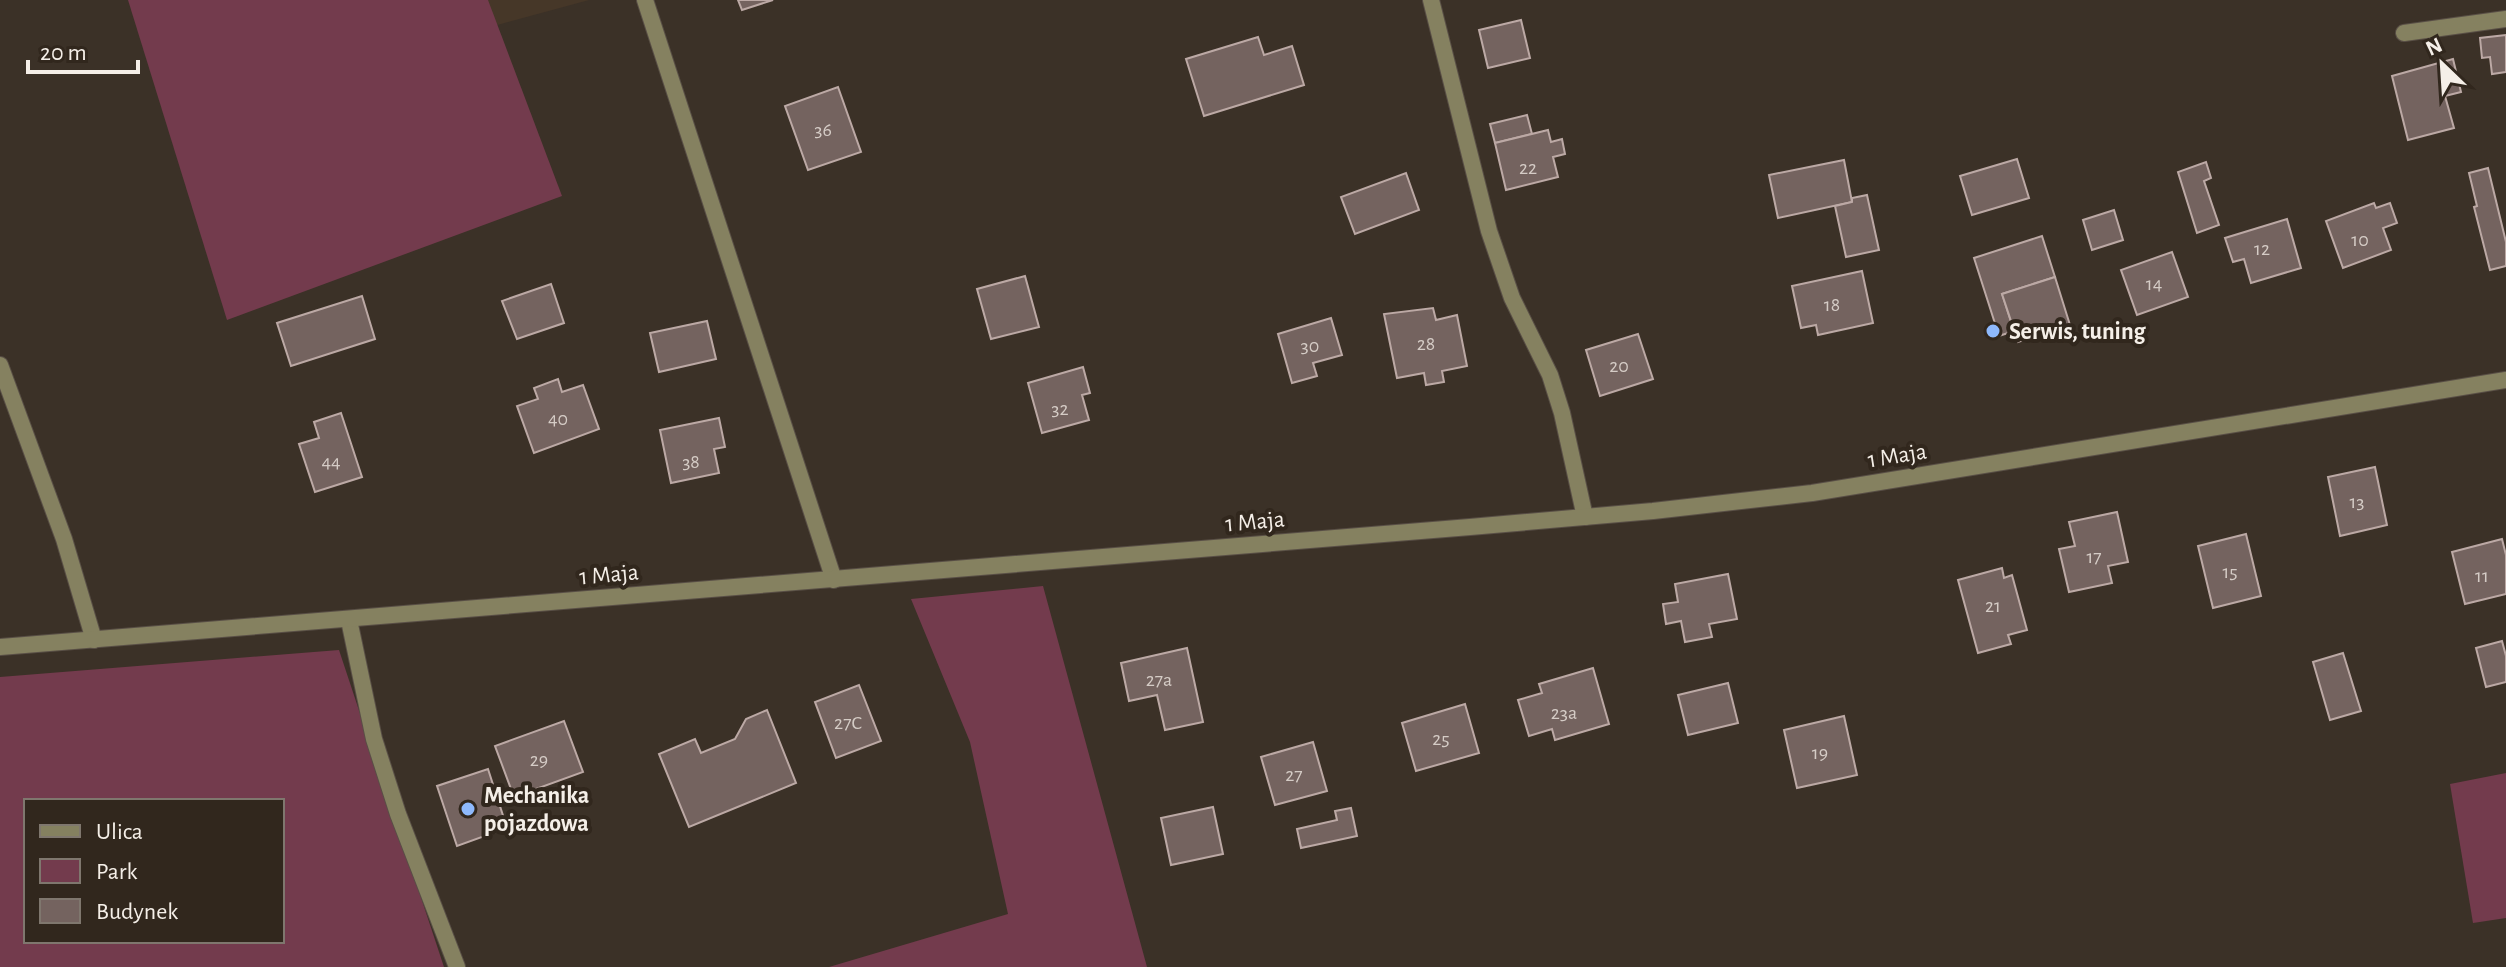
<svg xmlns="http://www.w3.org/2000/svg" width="2506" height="967" font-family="'Alegreya Sans',sans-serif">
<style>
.built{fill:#463728}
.green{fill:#733b4d;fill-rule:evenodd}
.building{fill:#74635f;stroke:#bca9a5;stroke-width:2}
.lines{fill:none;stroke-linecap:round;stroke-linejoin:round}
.service-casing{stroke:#594f46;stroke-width:18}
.minor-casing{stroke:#594f46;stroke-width:18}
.tertiary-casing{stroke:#594f46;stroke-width:18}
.service{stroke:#858160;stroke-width:16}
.minor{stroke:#858160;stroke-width:16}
.tertiary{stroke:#858160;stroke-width:16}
.poi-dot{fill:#8eb9fc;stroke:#31271d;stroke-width:3}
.labels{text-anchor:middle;stroke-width:8;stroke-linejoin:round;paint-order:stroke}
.number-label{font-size:20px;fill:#d5ccc6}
.poi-label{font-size:24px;font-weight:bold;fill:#f5efe8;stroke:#31271d;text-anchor:start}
.street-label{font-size:24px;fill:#f5efe8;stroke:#31271d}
</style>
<rect width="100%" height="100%" fill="#3b3127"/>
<polygon class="built" points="471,0 589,0 479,30"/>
<g class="green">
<polygon points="128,0 488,0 562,196 227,320"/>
<polygon points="1043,586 1147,967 829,967 1008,914 970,742 911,599"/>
<path d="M339 650 444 967H0V677ZM26 801H282V941H26Z"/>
<polygon points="2506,773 2506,918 2473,923 2450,784"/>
</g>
<g class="building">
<polygon points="738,0 773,0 742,10"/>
<polygon points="1521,20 1530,58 1488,68 1479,30"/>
<polygon points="2506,35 2506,72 2492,74 2490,57 2482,58 2480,38"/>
<polygon points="1258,37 1264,55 1292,46 1304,85 1204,116 1186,59"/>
<polygon points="2453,59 2461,92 2445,96 2454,128 2408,140 2392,76"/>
<polygon points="838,87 861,152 808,170 785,106"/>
<polygon points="1527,115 1532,134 1495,143 1490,124"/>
<polygon points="1548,130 1551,142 1562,139 1565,154 1553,157 1558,177 1506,190 1495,143"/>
<polygon points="2017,159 2029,198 1972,215 1960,176"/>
<polygon points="1844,160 1852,202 1778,218 1769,175"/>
<polygon points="2206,162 2211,178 2204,181 2219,225 2197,233 2178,172"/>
<polygon points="2488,168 2506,242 2506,266 2490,270 2474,207 2477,206 2469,173"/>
<polygon points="1406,173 1419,210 1355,234 1341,197"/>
<polygon points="1867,195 1879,250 1846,257 1835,206 1852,202 1852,198"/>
<polygon points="2374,203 2376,208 2390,203 2397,223 2383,228 2391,250 2343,268 2326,221"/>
<polygon points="2114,210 2123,240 2092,250 2083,220"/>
<polygon points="2287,219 2301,268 2251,283 2244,259 2233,262 2225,238"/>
<polygon points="2042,236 2055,277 2002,294 2014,331 1999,336 1974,258"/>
<polygon points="2172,252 2188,297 2137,315 2121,270"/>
<polygon points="1862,271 1873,323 1818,335 1816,325 1801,328 1792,286"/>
<polygon points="1025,276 1039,327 991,339 977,289"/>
<polygon points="2055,277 2070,325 2018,342 2002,294"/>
<polygon points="551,284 564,323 517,339 502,301"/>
<polygon points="362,296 375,339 291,366 277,323"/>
<polygon points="1433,308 1436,320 1457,315 1467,366 1442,371 1444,382 1426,385 1424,373 1397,378 1384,314"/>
<polygon points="1331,318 1342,355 1313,363 1317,376 1292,383 1278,334"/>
<polygon points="707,321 716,359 659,372 650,333"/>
<polygon points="1638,334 1653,379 1600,396 1586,350"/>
<polygon points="1083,367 1090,393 1082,395 1089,420 1042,433 1028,383"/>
<polygon points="558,379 562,392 583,385 599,429 534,453 517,406 538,399 534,388"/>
<polygon points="341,413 362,477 315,492 299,444 319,438 314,422"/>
<polygon points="719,418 725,447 714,449 719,473 671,483 660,430"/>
<polygon points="2375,467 2387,525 2340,536 2328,477"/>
<polygon points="2117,512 2128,562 2108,566 2112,583 2069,592 2059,549 2075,546 2069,522"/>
<polygon points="2246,534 2261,596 2213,608 2198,546"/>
<polygon points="2502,539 2506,555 2506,594 2465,604 2452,552"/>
<polygon points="2002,568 2004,578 2012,575 2027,630 2008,635 2011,644 1978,653 1958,580"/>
<polygon points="1728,574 1737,619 1709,624 1712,637 1685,642 1681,621 1666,624 1663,604 1678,602 1675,584"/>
<polygon points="2502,641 2506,656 2506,682 2486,687 2476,648"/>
<polygon points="1187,648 1203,722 1165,730 1157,695 1129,701 1121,663"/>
<polygon points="2343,653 2361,711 2330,720 2313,662"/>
<polygon points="1593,668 1609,724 1555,740 1552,729 1529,736 1518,700 1542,693 1539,684"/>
<polygon points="1728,683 1738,723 1688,735 1678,695"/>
<polygon points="859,685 881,741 836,758 815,702"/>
<polygon points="1465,704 1479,753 1416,771 1402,723"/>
<polygon points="767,710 796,783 689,827 659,754 695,739 701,753 735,739 746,719"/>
<polygon points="1844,716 1857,775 1797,788 1784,730"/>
<polygon points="564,721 583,772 514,797 495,746"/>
<polygon points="1313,742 1327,791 1275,805 1261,757"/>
<polygon points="488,769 507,828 457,846 437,786"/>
<polygon points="1213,807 1223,854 1171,865 1161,818"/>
<polygon points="1351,808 1357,836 1301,848 1297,829 1337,820 1335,811"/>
</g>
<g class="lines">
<g class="service-casing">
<g id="service">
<polyline points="645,0 834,580"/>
<polyline points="1431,0 1489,231 1512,298 1550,375 1562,413 1585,517"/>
<polyline points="2404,33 2506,19"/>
<polyline points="0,365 64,539 94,640"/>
</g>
</g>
<g class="minor-casing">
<polyline id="minor" points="349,620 374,739 398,814 457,967"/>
</g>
<g class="tertiary-casing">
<polyline id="tertiary" points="0,647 1470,527 1653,511 1812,493 2506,380"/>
</g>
<use href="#service" class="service"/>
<use href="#minor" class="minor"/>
<use href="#tertiary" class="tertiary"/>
</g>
<g class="poi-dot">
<circle cx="1993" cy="331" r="8"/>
<circle cx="468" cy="809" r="8"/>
</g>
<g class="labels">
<g class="number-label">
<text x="823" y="136">36</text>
<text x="1528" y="174">22</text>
<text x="2360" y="246">10</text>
<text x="2262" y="255">12</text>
<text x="2154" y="290">14</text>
<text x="1832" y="311">18</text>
<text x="1426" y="350">28</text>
<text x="1310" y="352">30</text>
<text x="1619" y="372">20</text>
<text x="1060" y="415">32</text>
<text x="558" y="425">40</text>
<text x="331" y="468">44</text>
<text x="691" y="468">38</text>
<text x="2357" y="508">13</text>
<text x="2094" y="563">17</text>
<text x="2230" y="578">15</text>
<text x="2482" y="582">11</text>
<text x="1993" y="612">21</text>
<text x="1159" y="686">27a</text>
<text x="1564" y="719">23a</text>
<text x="848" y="729">27C</text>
<text x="1441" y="745">25</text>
<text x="1820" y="759">19</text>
<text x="539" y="766">29</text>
<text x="1294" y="781">27</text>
</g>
<g class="poi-label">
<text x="2009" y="339">Serwis, tuning</text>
<text x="484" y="803">Mechanika<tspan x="484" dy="28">pojazdowa</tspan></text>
</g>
<g class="street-label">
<text transform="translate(1897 455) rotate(-9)" y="8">1 Maja</text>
<text transform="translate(1255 521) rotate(-5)" y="8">1 Maja</text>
<text transform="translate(609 574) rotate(-5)" y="8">1 Maja</text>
</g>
</g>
<rect x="24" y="799" width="260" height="144" fill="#31271d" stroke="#7f776e" stroke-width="2"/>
<rect x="40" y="825" width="40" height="12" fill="#858160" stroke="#7f776e" stroke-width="2"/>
<text x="96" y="839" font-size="24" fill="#f5efe8">Ulica</text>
<rect x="40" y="859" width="40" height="24" fill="#733b4d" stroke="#7f776e" stroke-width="2"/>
<text x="96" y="879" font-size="24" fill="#f5efe8">Park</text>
<rect x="40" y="899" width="40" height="24" fill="#74635f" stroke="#7f776e" stroke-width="2"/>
<text x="96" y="919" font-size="24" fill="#f5efe8">Budynek</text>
<g transform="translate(2442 64) rotate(335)" stroke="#31271d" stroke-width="6" paint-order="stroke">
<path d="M0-6L14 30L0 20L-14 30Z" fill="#f5efe8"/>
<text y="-12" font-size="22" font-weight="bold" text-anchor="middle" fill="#f5efe8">N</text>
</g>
<path d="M28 60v12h110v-12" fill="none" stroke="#f5efe8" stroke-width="4"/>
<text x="40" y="60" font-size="24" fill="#f5efe8" stroke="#31271d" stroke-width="6" paint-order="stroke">20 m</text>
</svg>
